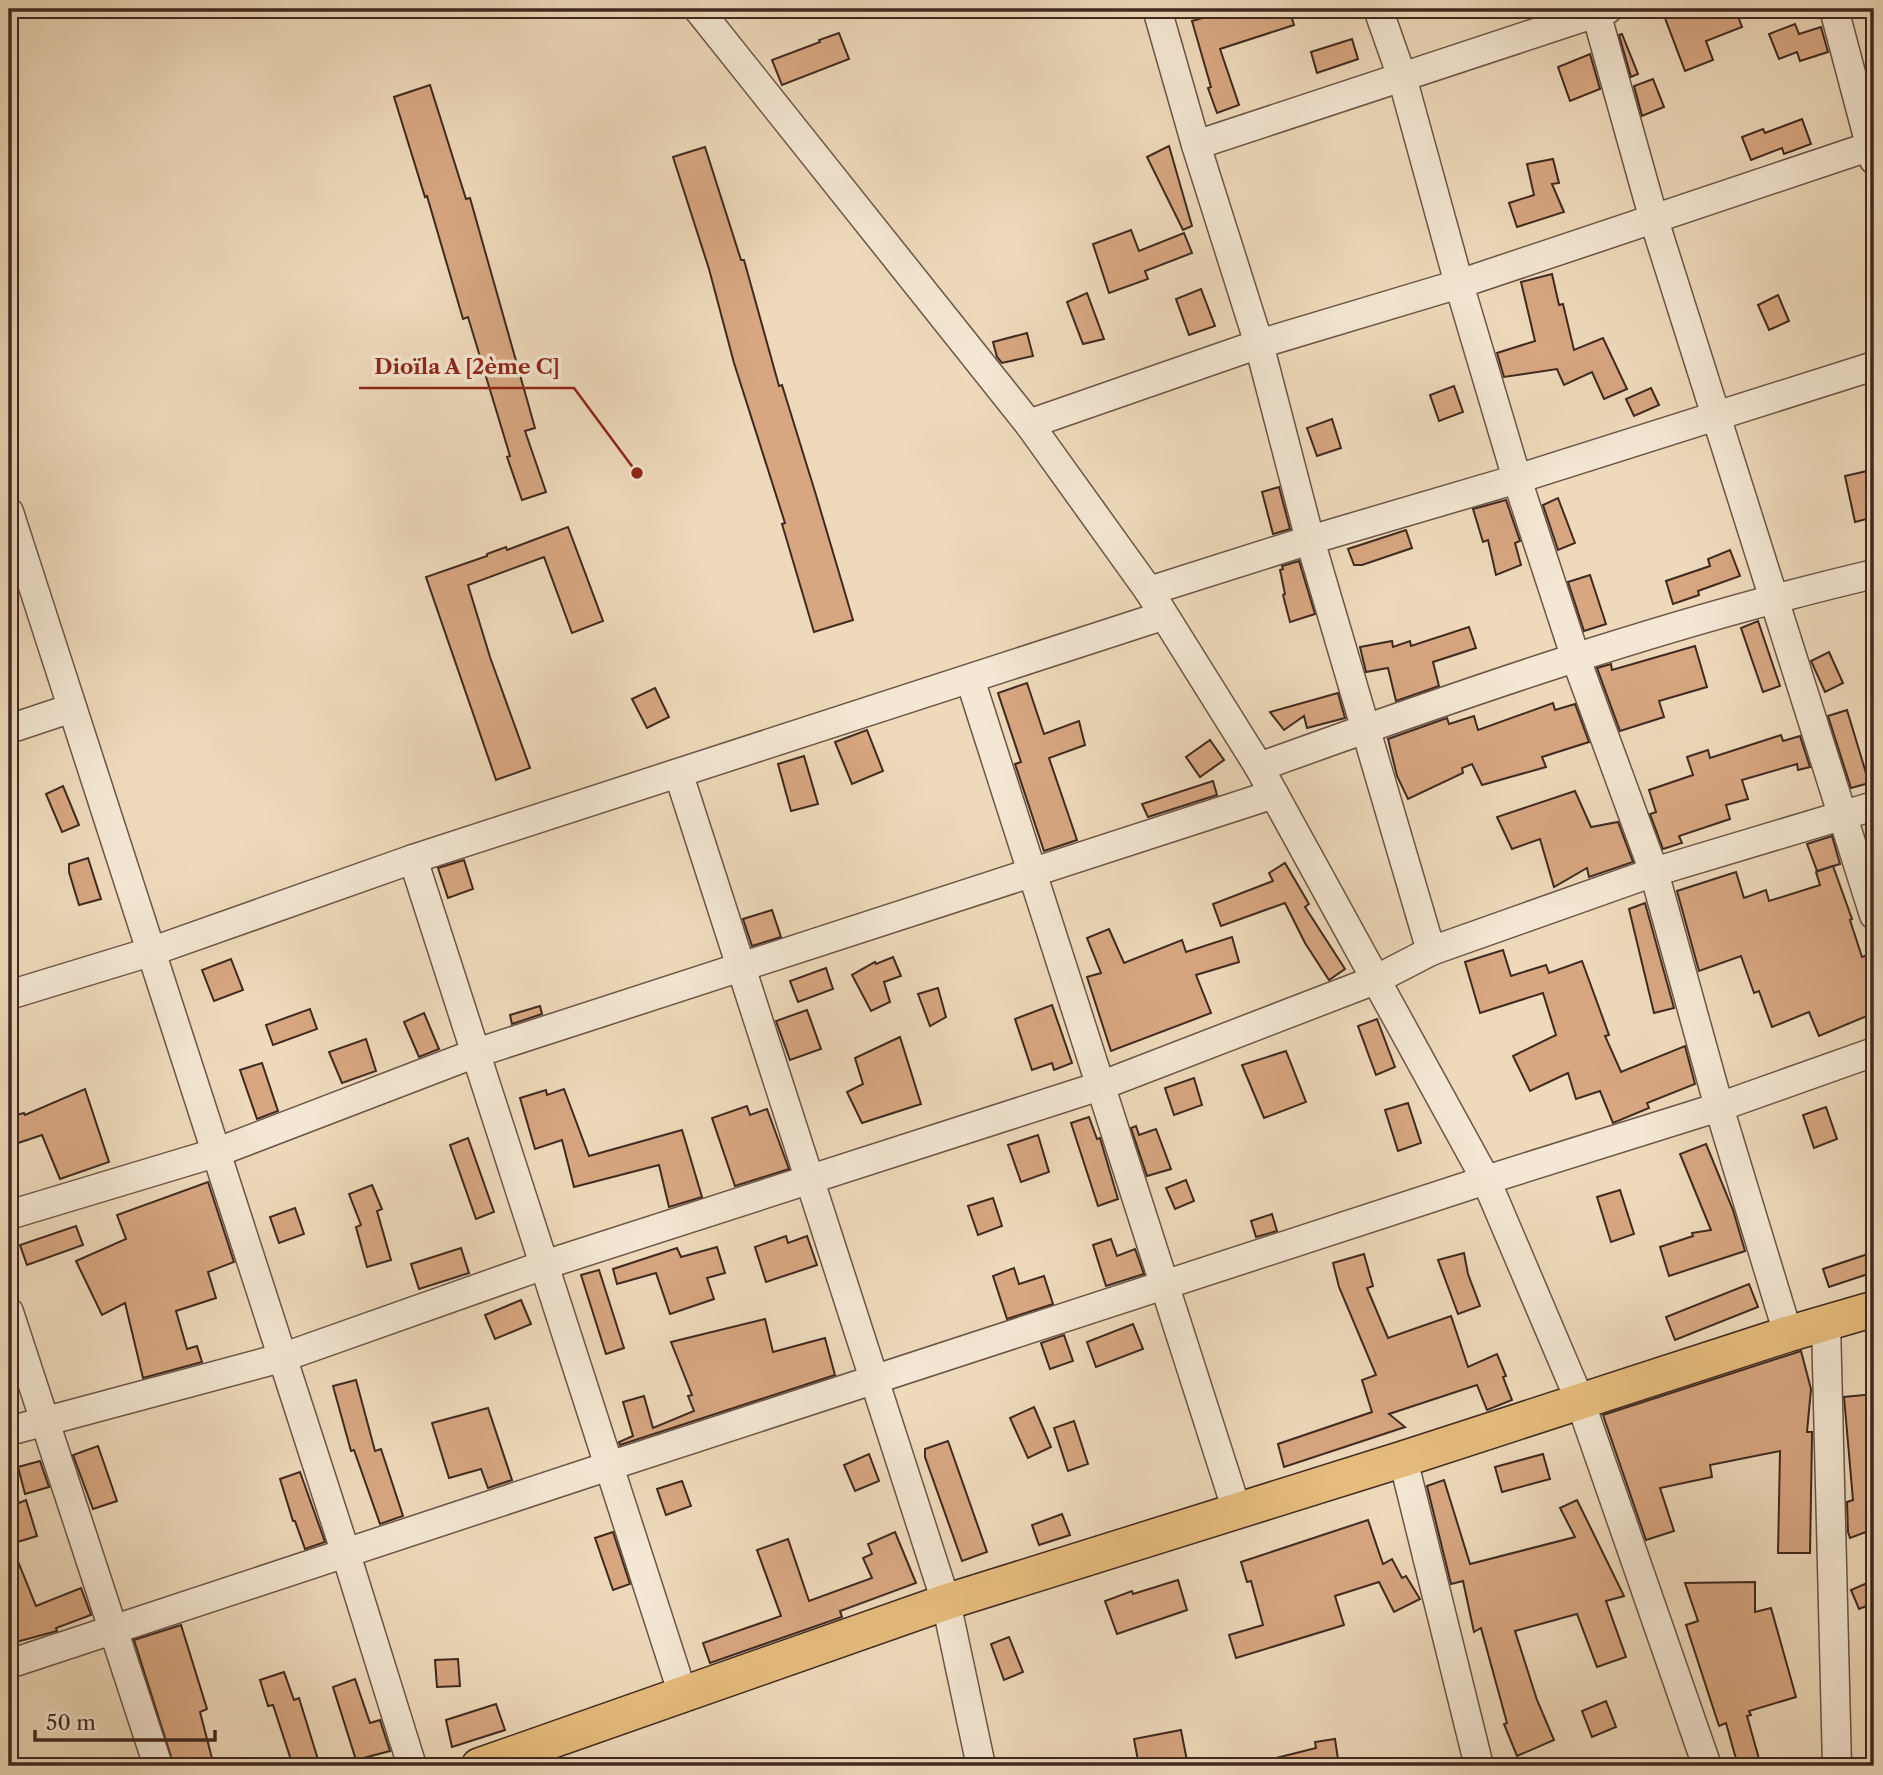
<svg xmlns="http://www.w3.org/2000/svg" width="1883" height="1775" font-family="'Libre Caslon Text',serif">
<style>
.building{fill:#d8a782;stroke:#3f2920;stroke-width:2}
.lines{fill:none;stroke-linecap:round;stroke-linejoin:round}
.minor-casing{stroke:#6b5547;stroke-width:31}
.major-casing{stroke:#3f2920;stroke-width:38}
.minor{stroke:#f4e7d3;stroke-width:28}
.major{stroke:#e7bd7e;stroke-width:35}
.leader{fill:none;stroke:#8f2418;stroke-width:2.5}
.callout-dot{fill:#8f2418;stroke:#f4e7d3;stroke-width:2.5}
.callout-label{font-size:21px;text-anchor:middle;font-weight:bold;fill:#8f2418;stroke:#f4e7d3;stroke-width:7;stroke-linejoin:round;paint-order:stroke}
</style>
<rect width="100%" height="100%" fill="#eedabb"/>
<filter id="stains"><feTurbulence type="fractalNoise" baseFrequency=".00286" numOctaves="4"/><feColorMatrix values="0 0 0 0 .2 0 0 0 0 .09 0 0 0 0 .02 0 0 0 .5 -.17"/></filter>
<radialGradient id="worn" r=".72"><stop offset=".6" stop-color="#630" stop-opacity="0"/><stop offset="1" stop-color="#630" stop-opacity=".3"/></radialGradient>
<g class="building">
<polygon points="1233,9 1289,9 1294,25 1220,49 1239,105 1217,113 1208,88 1211,87 1192,21"/>
<polygon points="1689,9 1735,9 1742,27 1706,41 1713,60 1685,71 1665,18"/>
<polygon points="1795,24 1799,34 1821,27 1828,52 1800,61 1797,52 1779,59 1769,34"/>
<polygon points="839,33 849,59 782,85 772,60 820,42 819,40"/>
<polygon points="1622,34 1638,74 1631,77 1619,35"/>
<polygon points="1352,39 1358,59 1317,73 1311,52"/>
<polygon points="1590,54 1600,89 1570,101 1558,67"/>
<polygon points="1653,79 1664,107 1642,116 1634,86"/>
<polygon points="430,85 466,199 470,198 535,428 525,431 546,492 522,500 507,457 510,456 468,317 463,319 427,196 425,197 394,97"/>
<polygon points="1802,119 1811,144 1784,154 1782,148 1751,160 1742,137 1763,129 1765,133"/>
<polygon points="1169,146 1192,226 1183,230 1147,157"/>
<polygon points="705,147 741,260 744,260 779,386 782,385 816,495 853,620 814,632 782,524 785,523 734,363 709,269 673,157"/>
<polygon points="1553,159 1559,183 1552,184 1564,212 1517,227 1509,203 1534,195 1527,164"/>
<polygon points="1131,230 1139,251 1184,233 1192,253 1145,271 1148,279 1109,293 1093,244"/>
<polygon points="1552,274 1559,305 1563,304 1574,350 1603,338 1627,389 1604,399 1592,372 1564,385 1557,369 1504,377 1497,353 1535,341 1521,282"/>
<polygon points="1201,289 1215,326 1189,335 1176,299"/>
<polygon points="1087,293 1104,339 1083,344 1067,302"/>
<polygon points="1778,295 1789,321 1769,330 1758,305"/>
<polygon points="1027,333 1033,356 1002,363 997,357 993,342"/>
<polygon points="1454,386 1463,412 1439,421 1430,395"/>
<polygon points="1651,388 1659,405 1634,416 1626,399"/>
<polygon points="1332,419 1341,448 1317,456 1307,428"/>
<polygon points="1867,471 1874,502 1874,517 1855,522 1845,476"/>
<polygon points="1279,487 1290,529 1273,534 1262,492"/>
<polygon points="1558,498 1575,543 1558,550 1543,505"/>
<polygon points="1506,500 1520,541 1515,543 1521,565 1496,575 1488,540 1483,542 1473,509"/>
<polygon points="568,527 603,621 572,633 544,557 468,585 490,657 530,768 496,780 426,577 487,556 487,554 506,547 507,550"/>
<polygon points="1406,530 1412,548 1362,565 1354,565 1348,549"/>
<polygon points="1730,550 1740,576 1698,591 1699,595 1673,604 1666,581 1710,566 1708,559"/>
<polygon points="1299,561 1315,614 1290,622 1283,595 1285,594 1280,570 1283,569 1282,566"/>
<polygon points="1590,575 1606,624 1584,631 1568,582"/>
<polygon points="1758,621 1780,686 1763,692 1741,628"/>
<polygon points="1469,627 1476,648 1433,662 1439,686 1396,701 1388,668 1366,672 1360,647 1392,641 1393,647 1410,641 1411,646"/>
<polygon points="1695,646 1707,687 1659,701 1664,717 1620,731 1597,668 1611,664 1612,670"/>
<polygon points="1829,652 1843,683 1825,692 1811,661"/>
<polygon points="1027,683 1044,734 1079,721 1085,745 1049,758 1077,840 1044,851 1015,764 1021,762 998,693"/>
<polygon points="655,688 669,717 647,728 632,699"/>
<polygon points="1338,693 1345,718 1307,728 1304,716 1284,730 1270,712"/>
<polygon points="1553,703 1555,710 1575,704 1589,742 1542,757 1546,767 1482,785 1472,764 1462,768 1463,773 1408,799 1397,776 1388,739 1447,718 1449,724 1474,716 1478,730"/>
<polygon points="1847,710 1869,783 1851,788 1828,716"/>
<polygon points="867,730 883,771 852,784 835,742"/>
<polygon points="1781,735 1783,741 1800,736 1810,767 1798,770 1797,764 1742,780 1748,799 1726,805 1730,819 1679,836 1682,843 1663,849 1650,814 1656,812 1649,790 1693,775 1687,757 1708,750 1710,758"/>
<polygon points="1210,740 1224,760 1200,777 1186,757"/>
<polygon points="804,756 818,804 791,811 778,764"/>
<polygon points="1213,781 1217,795 1148,817 1142,804"/>
<polygon points="63,786 79,825 62,832 46,794"/>
<polygon points="1575,791 1591,827 1618,822 1633,862 1589,877 1587,868 1554,887 1540,839 1512,849 1497,817"/>
<polygon points="1832,836 1840,864 1817,871 1807,844"/>
<polygon points="88,858 101,899 79,905 69,872 69,864"/>
<polygon points="464,860 473,889 448,898 438,868"/>
<polygon points="1285,863 1309,904 1305,907 1345,969 1329,980 1305,943 1285,903 1221,926 1213,904 1273,881 1269,873"/>
<polygon points="1833,866 1852,919 1850,920 1862,957 1874,953 1874,1013 1819,1036 1809,1012 1772,1027 1759,991 1754,993 1741,956 1699,971 1677,891 1736,872 1744,898 1766,890 1769,901 1820,885 1816,872"/>
<polygon points="1645,903 1674,1008 1654,1013 1629,909"/>
<polygon points="772,910 781,937 752,946 743,919"/>
<polygon points="1109,929 1124,963 1182,940 1186,952 1232,937 1239,962 1196,975 1211,1013 1111,1051 1087,977 1101,973 1087,938"/>
<polygon points="1503,950 1511,976 1546,965 1549,973 1582,961 1609,1035 1605,1036 1621,1072 1685,1046 1695,1084 1647,1103 1649,1108 1613,1123 1600,1091 1576,1099 1568,1073 1530,1091 1513,1056 1556,1035 1543,993 1480,1013 1465,962"/>
<polygon points="893,957 901,976 884,982 890,1002 871,1011 852,975 875,962 876,964"/>
<polygon points="231,959 243,990 214,1001 202,970"/>
<polygon points="826,968 833,989 798,1002 790,981"/>
<polygon points="938,988 946,1017 930,1026 918,994"/>
<polygon points="1052,1005 1072,1063 1054,1070 1052,1063 1032,1070 1015,1019"/>
<polygon points="540,1006 542,1014 512,1024 510,1015"/>
<polygon points="310,1009 317,1029 273,1045 266,1025"/>
<polygon points="807,1010 821,1049 790,1060 776,1021"/>
<polygon points="424,1013 439,1049 419,1057 404,1022"/>
<polygon points="1377,1019 1395,1067 1376,1075 1358,1026"/>
<polygon points="900,1037 921,1104 862,1123 847,1092 863,1084 855,1058"/>
<polygon points="366,1039 376,1071 342,1083 329,1052"/>
<polygon points="1286,1051 1306,1102 1264,1118 1242,1065"/>
<polygon points="262,1063 278,1111 257,1119 240,1070"/>
<polygon points="1194,1078 1202,1105 1174,1115 1165,1088"/>
<polygon points="85,1089 109,1162 60,1179 42,1135 9,1146 9,1117 24,1113 25,1115"/>
<polygon points="564,1089 589,1156 682,1130 702,1197 669,1207 659,1165 574,1187 562,1140 535,1149 520,1098 546,1090 547,1095"/>
<polygon points="1408,1103 1421,1143 1398,1151 1385,1110"/>
<polygon points="747,1106 750,1115 767,1109 789,1169 735,1186 712,1118"/>
<polygon points="1826,1107 1837,1139 1814,1148 1803,1115"/>
<polygon points="1089,1117 1097,1139 1100,1138 1118,1199 1098,1206 1071,1123"/>
<polygon points="1136,1126 1139,1135 1156,1129 1171,1169 1147,1176 1131,1128"/>
<polygon points="1038,1135 1049,1172 1021,1182 1008,1145"/>
<polygon points="468,1138 494,1212 476,1219 450,1145"/>
<polygon points="1706,1144 1733,1210 1745,1251 1669,1276 1660,1247 1693,1236 1692,1233 1711,1230 1680,1154"/>
<polygon points="1186,1180 1194,1201 1175,1209 1166,1188"/>
<polygon points="208,1182 234,1262 208,1272 216,1298 176,1311 187,1349 197,1346 202,1362 143,1378 125,1303 102,1315 76,1261 126,1239 117,1215"/>
<polygon points="372,1185 382,1209 377,1211 391,1260 367,1267 356,1227 361,1225 349,1194"/>
<polygon points="1620,1190 1634,1234 1611,1242 1597,1197"/>
<polygon points="993,1198 1002,1226 978,1235 968,1206"/>
<polygon points="295,1208 304,1234 279,1243 270,1217"/>
<polygon points="1272,1214 1277,1231 1256,1237 1251,1221"/>
<polygon points="76,1226 83,1245 27,1265 20,1245"/>
<polygon points="786,1236 788,1243 807,1236 817,1265 766,1282 755,1247"/>
<polygon points="1111,1239 1117,1256 1135,1249 1144,1274 1106,1286 1093,1245"/>
<polygon points="717,1247 725,1273 707,1278 714,1299 670,1314 656,1273 617,1284 613,1269 677,1248 681,1257"/>
<polygon points="461,1248 469,1273 419,1289 411,1264"/>
<polygon points="1874,1252 1874,1272 1829,1287 1823,1269"/>
<polygon points="1464,1253 1468,1274 1480,1306 1458,1314 1438,1260"/>
<polygon points="1364,1254 1373,1286 1367,1288 1388,1338 1451,1316 1468,1367 1497,1354 1506,1376 1503,1377 1512,1400 1487,1410 1477,1385 1389,1414 1405,1427 1284,1467 1278,1444 1372,1412 1362,1380 1376,1375 1339,1287 1333,1263"/>
<polygon points="1014,1268 1019,1284 1044,1276 1053,1304 1007,1319 993,1276"/>
<polygon points="599,1270 624,1348 606,1354 581,1275"/>
<polygon points="1749,1284 1758,1307 1675,1340 1666,1317"/>
<polygon points="521,1300 531,1324 495,1339 485,1315"/>
<polygon points="765,1319 773,1352 825,1338 835,1375 620,1445 619,1442 633,1436 623,1402 644,1396 653,1428 694,1411 688,1396 692,1395 671,1342"/>
<polygon points="1133,1324 1143,1349 1096,1367 1087,1342"/>
<polygon points="1064,1335 1073,1361 1050,1369 1041,1343"/>
<polygon points="1801,1351 1811,1389 1807,1432 1812,1432 1812,1436 1810,1553 1778,1553 1780,1451 1710,1465 1712,1477 1660,1488 1674,1531 1646,1540 1603,1415"/>
<polygon points="356,1380 375,1451 381,1449 403,1516 380,1524 354,1450 351,1451 333,1386"/>
<polygon points="1874,1394 1874,1529 1850,1538 1848,1532 1847,1502 1853,1500 1844,1397"/>
<polygon points="1034,1407 1051,1447 1028,1458 1010,1418"/>
<polygon points="488,1408 512,1480 488,1488 481,1469 449,1478 432,1423"/>
<polygon points="1074,1421 1088,1464 1068,1471 1054,1428"/>
<polygon points="948,1441 987,1552 962,1561 925,1457 925,1449"/>
<polygon points="98,1446 117,1501 93,1509 73,1455"/>
<polygon points="869,1454 879,1481 855,1491 844,1465"/>
<polygon points="1543,1454 1550,1479 1502,1492 1495,1467"/>
<polygon points="40,1461 49,1487 25,1494 18,1467"/>
<polygon points="300,1472 325,1542 305,1549 295,1521 293,1521 280,1479"/>
<polygon points="1444,1480 1470,1564 1575,1537 1560,1508 1577,1500 1624,1596 1606,1601 1626,1657 1597,1667 1577,1614 1515,1631 1537,1700 1554,1740 1517,1756 1504,1724 1507,1723 1481,1628 1474,1632 1463,1581 1451,1584 1427,1486"/>
<polygon points="682,1481 691,1506 666,1515 657,1489"/>
<polygon points="26,1500 37,1536 11,1544 36,1606 81,1588 91,1615 56,1628 57,1631 9,1644 9,1507"/>
<polygon points="1062,1514 1070,1535 1039,1545 1032,1525"/>
<polygon points="1368,1520 1383,1564 1392,1559 1402,1578 1406,1576 1420,1599 1394,1612 1379,1582 1335,1596 1344,1625 1236,1658 1229,1635 1263,1625 1251,1581 1247,1582 1241,1562"/>
<polygon points="613,1532 630,1584 613,1590 595,1538"/>
<polygon points="895,1532 916,1583 840,1611 842,1617 710,1663 703,1643 781,1616 757,1550 788,1539 809,1601 872,1578 863,1558 872,1554 868,1544"/>
<polygon points="1178,1580 1187,1610 1117,1634 1105,1601 1132,1591 1133,1594"/>
<polygon points="1874,1580 1874,1603 1859,1609 1851,1590"/>
<polygon points="1755,1582 1755,1612 1771,1608 1796,1697 1749,1711 1751,1715 1747,1716 1761,1766 1738,1766 1726,1723 1719,1726 1686,1625 1698,1621 1685,1583"/>
<polygon points="181,1625 207,1709 200,1712 214,1766 174,1766 134,1640"/>
<polygon points="1009,1637 1023,1672 1004,1680 991,1644"/>
<polygon points="458,1659 460,1686 437,1687 435,1660"/>
<polygon points="284,1672 294,1700 299,1698 320,1766 293,1766 273,1705 268,1706 260,1680"/>
<polygon points="355,1679 370,1723 380,1720 390,1751 356,1760 333,1687"/>
<polygon points="1606,1701 1616,1727 1592,1737 1582,1711"/>
<polygon points="496,1704 505,1730 452,1747 446,1720"/>
<polygon points="1181,1730 1188,1766 1139,1766 1134,1739"/>
<polygon points="1335,1739 1339,1766 1273,1766 1272,1759 1316,1748 1315,1742"/>
</g>
<g class="lines">
<g class="minor-casing">
<g id="minor">
<polyline points="698,9 1029,424 1149,591 1259,767 1486,1180 1580,1401 1707,1766"/>
<polyline points="1157,9 1196,145 1259,344 1310,540 1431,951"/>
<polyline points="1378,9 1402,77 1459,284 1517,479 1576,659 1654,872 1719,1107 1788,1334"/>
<polyline points="1595,9 1654,220 1874,915"/>
<polyline points="1834,9 1874,160"/>
<polyline points="1196,145 1608,9"/>
<polyline points="1029,424 1259,344 1459,284 1874,145"/>
<polyline points="9,512 346,1554 412,1766"/>
<polyline points="1149,591 1310,540 1517,479 1874,366"/>
<polyline points="970,679 1237,1511"/>
<polyline points="9,729 72,708"/>
<path d="M1259 767C1461 694 1665 623 1874 574"/>
<polyline points="679,775 946,1602 981,1766"/>
<polyline points="413,859 683,1695"/>
<polyline points="9,995 150,952 413,859 1162,616"/>
<polyline points="9,1215 215,1153 476,1053 1274,794"/>
<polyline points="9,1312 158,1766"/>
<polyline points="1826,1324 1837,1766"/>
<polyline points="9,1431 281,1358 544,1265 1100,1086 1375,980 1431,951 1654,872 1874,806"/>
<polyline points="1403,1459 1479,1766"/>
<polyline points="9,1664 609,1466 1486,1180 1719,1107 1874,1052"/>
</g>
</g>
<g class="major-casing">
<polyline id="major" points="479,1766 946,1602 1403,1459 1788,1334 1874,1309"/>
</g>
<use href="#minor" class="minor"/>
<use href="#major" class="major"/>
</g>
<path class="leader" d="M637 473L574 388H359"/>
<circle class="callout-dot" cx="637" cy="473" r="7"/>
<g class="callout-label">
<text x="467" y="374">Dioïla A [2ème C]</text>
</g>
<rect width="1883" height="1775" fill="none" stroke="#eedabb" stroke-width="35"/>
<rect x="10" y="10" width="1862" height="1754" fill="none" stroke="#3f2920" stroke-width="3.5"/>
<rect x="18" y="18" width="1848" height="1740" fill="none" stroke="#3f2920" stroke-width="2"/>
<path d="M35 1730v10h180v-10" fill="none" stroke="#3f2920" stroke-width="3.5"/>
<text x="46" y="1730" font-size="21" fill="#3f2920" stroke="#f4e7d3" stroke-width="5" paint-order="stroke">50 m</text>
<rect width="100%" height="100%" filter="url(#stains)"/>
<rect width="100%" height="100%" fill="url(#worn)"/>
</svg>
